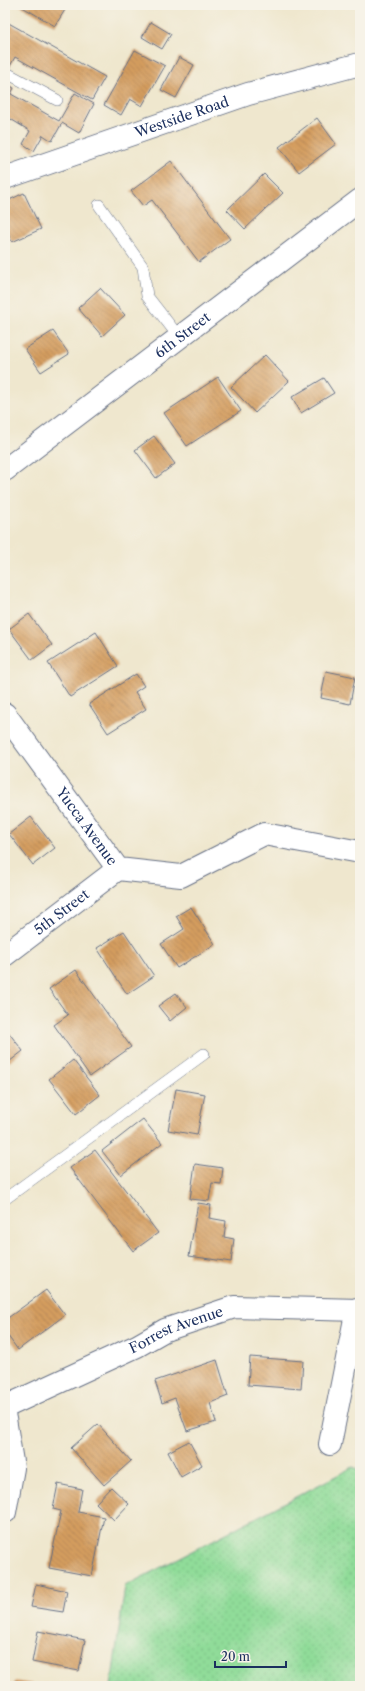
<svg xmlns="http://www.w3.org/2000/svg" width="365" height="1691" font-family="'Libre Caslon Text',serif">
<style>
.grass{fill:url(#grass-dots);stroke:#56867c}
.building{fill:url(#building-back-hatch)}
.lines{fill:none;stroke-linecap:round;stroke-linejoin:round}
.lane-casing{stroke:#656f85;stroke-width:12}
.street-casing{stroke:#656f85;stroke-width:24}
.secondary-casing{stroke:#656f85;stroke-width:24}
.lane{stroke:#fff;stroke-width:11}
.street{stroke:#fff;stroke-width:22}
.secondary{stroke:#fff;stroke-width:22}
.labels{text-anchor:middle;stroke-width:4;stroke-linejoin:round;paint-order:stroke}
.street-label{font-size:14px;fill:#1b2f5e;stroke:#f7f3e8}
</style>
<defs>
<pattern id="grass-dots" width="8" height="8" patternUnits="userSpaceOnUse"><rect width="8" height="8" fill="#90dc99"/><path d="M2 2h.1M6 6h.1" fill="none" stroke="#7cbd86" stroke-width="1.8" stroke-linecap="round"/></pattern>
<pattern id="building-back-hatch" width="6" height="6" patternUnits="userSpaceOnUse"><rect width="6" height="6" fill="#d49d5f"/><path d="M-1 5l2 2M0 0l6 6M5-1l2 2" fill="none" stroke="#ab8052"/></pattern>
</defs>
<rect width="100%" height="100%" fill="#f7f3e8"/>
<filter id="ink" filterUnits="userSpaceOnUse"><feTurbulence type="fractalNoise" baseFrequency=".025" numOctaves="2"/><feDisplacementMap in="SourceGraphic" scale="8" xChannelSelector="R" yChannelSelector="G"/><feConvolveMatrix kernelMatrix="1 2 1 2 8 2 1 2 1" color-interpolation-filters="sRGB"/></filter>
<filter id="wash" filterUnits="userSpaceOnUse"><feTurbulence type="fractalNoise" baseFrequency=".012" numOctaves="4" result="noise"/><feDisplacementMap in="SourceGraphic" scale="16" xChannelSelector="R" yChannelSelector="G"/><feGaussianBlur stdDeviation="0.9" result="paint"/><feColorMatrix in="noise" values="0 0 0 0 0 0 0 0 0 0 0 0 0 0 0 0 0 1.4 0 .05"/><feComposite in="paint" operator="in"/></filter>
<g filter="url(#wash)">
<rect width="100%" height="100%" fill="#efe7ce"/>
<polygon class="grass" points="353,1467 360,1470 360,1686 111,1686 125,1586"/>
<g id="blocks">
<g class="building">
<polygon points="19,5 68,5 55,26"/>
<polygon points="5,21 105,77 92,100 15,57 9,68 5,65"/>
<polygon points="151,22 171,34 162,49 142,37"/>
<polygon points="135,50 165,66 142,106 130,99 121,115 104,105"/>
<polygon points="179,57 194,65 176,98 161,90"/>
<polygon points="5,83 14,88 11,94 59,121 75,93 94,104 79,133 62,123 52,141 43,135 34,151 23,144 30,131 9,118 5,125"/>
<polygon points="317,118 336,144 299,172 279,147"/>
<polygon points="171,161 230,239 199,262 152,200 143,206 131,191"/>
<polygon points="264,174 283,193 245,229 227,210"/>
<polygon points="24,193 41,229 12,242 5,228 5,202"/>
<polygon points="100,288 125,315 102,336 78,308"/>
<polygon points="53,331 69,354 41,372 25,349"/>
<polygon points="265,355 289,381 255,413 231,387"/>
<polygon points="218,377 241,411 187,446 164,413"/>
<polygon points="324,378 334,393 301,413 292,397"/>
<polygon points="154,436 175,464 156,478 135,450"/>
<polygon points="29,614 52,645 32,660 9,629"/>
<polygon points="96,632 118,666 70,697 48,663"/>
<polygon points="326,671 355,677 350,704 321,698"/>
<polygon points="136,674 144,686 135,692 146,709 108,733 89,704"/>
<polygon points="31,817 55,848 33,865 9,834"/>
<polygon points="191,907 215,944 177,968 161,944 184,929 176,916"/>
<polygon points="124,931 154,976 127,994 97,948"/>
<polygon points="76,970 131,1047 90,1076 54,1025 68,1015 49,989"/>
<polygon points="176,993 187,1007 170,1021 158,1006"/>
<polygon points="5,1028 23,1051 5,1065"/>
<polygon points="73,1060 100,1095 76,1114 49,1079"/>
<polygon points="176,1089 205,1094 197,1135 168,1130"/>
<polygon points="143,1119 162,1143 121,1175 102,1151"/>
<polygon points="95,1150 158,1233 133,1251 70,1168"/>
<polygon points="195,1164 223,1168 221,1184 212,1183 209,1201 190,1199"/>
<polygon points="198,1203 211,1205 209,1218 226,1221 224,1237 234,1239 231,1262 189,1256"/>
<polygon points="46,1290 65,1315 18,1350 5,1332 5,1320"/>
<polygon points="250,1357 303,1361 301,1389 248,1385"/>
<polygon points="217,1360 228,1396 210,1403 216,1422 187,1431 175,1398 162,1403 155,1381"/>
<polygon points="98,1424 131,1461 104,1485 71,1448"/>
<polygon points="189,1441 202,1465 181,1477 168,1452"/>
<polygon points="58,1484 82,1489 78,1512 104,1517 92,1576 49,1568 61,1511 53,1509"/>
<polygon points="111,1487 129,1504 114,1520 96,1503"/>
<polygon points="36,1584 67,1591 63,1612 31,1607"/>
<polygon points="38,1631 85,1640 79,1671 32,1662"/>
<polygon points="15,1681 39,1685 39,1686 14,1686"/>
</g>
</g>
</g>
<g filter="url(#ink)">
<use href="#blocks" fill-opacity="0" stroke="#656f85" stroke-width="1"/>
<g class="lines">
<g class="lane-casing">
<g id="lane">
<polyline points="5,72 57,100"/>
<polyline points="99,205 143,267 147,296 179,337"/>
<polyline points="5,1199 204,1054"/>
</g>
</g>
<g class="street-casing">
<g id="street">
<path id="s1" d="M5 178 248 94 360 64"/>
<path id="s2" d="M5 714 118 869 181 876 264 834 360 852"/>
<path id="s3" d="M5 955 118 869"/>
<path id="s4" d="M5 1407 137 1346 165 1330 234 1307 360 1310"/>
<polyline points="5,1419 13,1468 5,1512"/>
<polyline points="330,1444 357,1309"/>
</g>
</g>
<g class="secondary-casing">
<g id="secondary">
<path id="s5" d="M5 470 360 200"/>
</g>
</g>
<use href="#lane" class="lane"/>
<use href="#street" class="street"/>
<use href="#secondary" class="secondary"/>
</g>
</g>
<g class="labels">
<g class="street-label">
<text dy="5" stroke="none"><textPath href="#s1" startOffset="187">Westside Road</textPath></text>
<text dy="5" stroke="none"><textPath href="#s5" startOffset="223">6th Street</textPath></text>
<text dy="5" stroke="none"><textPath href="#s2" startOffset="139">Yucca Avenue</textPath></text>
<text dy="5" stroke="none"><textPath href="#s3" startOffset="71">5th Street</textPath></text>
<text dy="5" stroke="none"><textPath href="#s4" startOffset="188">Forrest Avenue</textPath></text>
</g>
</g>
<rect width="365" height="1691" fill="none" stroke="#f7f3e8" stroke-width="20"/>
<path d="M215 1661v6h71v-6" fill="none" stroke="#1b2f5e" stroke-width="2"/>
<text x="221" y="1661" font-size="12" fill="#1b2f5e" stroke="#f7f3e8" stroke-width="3" paint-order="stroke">20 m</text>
</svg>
